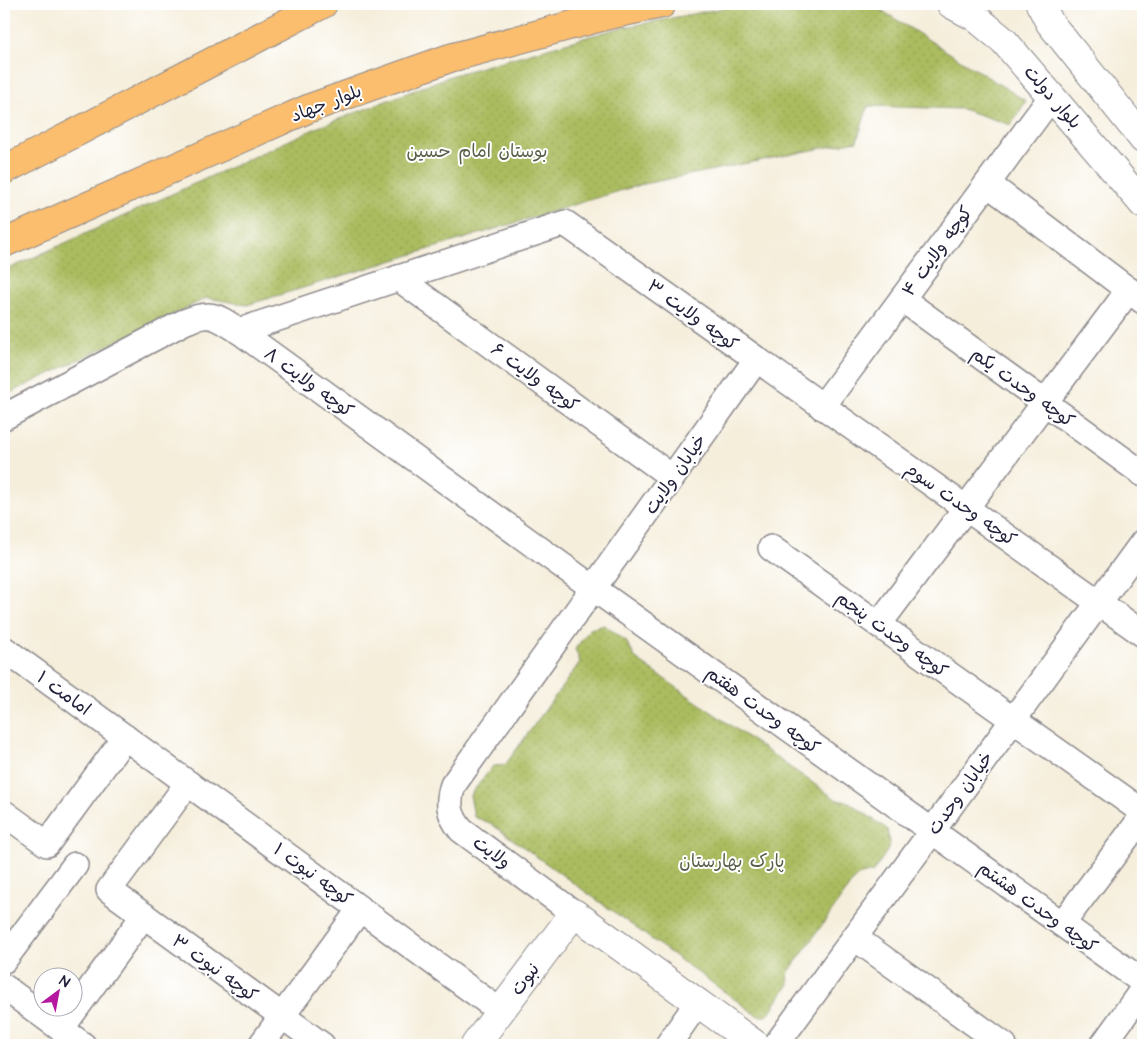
<svg xmlns="http://www.w3.org/2000/svg" width="1147" height="1049" font-family="'Architects Daughter','Playpen Sans Arabic',sans-serif">
<style>
.park{fill:url(#park-dots);stroke:#666f4d}
.lines{fill:none;stroke-linecap:round;stroke-linejoin:round}
.minor-casing{stroke:#8c888b;stroke-width:28}
.tertiary-casing{stroke:#8c888b;stroke-width:30}
.trunk-casing{stroke:#8c888b;stroke-width:30}
.minor{stroke:#fff;stroke-width:25}
.tertiary{stroke:#fff;stroke-width:28}
.trunk{stroke:#fbbd6e;stroke-width:28}
.labels{text-anchor:middle;stroke-width:4;stroke-linejoin:round;paint-order:stroke}
.street-label{font-size:18px;fill:#22223b;stroke:#fff}
.park-label{font-size:18px;fill:#586049;stroke:#fff}
</style>
<defs>
<pattern id="park-dots" width="8" height="8" patternUnits="userSpaceOnUse" patternTransform="scale(1.25)"><rect width="8" height="8" fill="#aabc5f"/><path d="M2 2h.1M6 6h.1" fill="none" stroke="#92a153" stroke-width="1.8" stroke-linecap="round"/></pattern>
</defs>
<rect width="100%" height="100%" fill="#fff"/>
<filter id="ink" filterUnits="userSpaceOnUse"><feTurbulence type="fractalNoise" baseFrequency=".02" numOctaves="2"/><feDisplacementMap in="SourceGraphic" scale="10" xChannelSelector="R" yChannelSelector="G"/><feConvolveMatrix kernelMatrix="1 2 1 2 8 2 1 2 1" color-interpolation-filters="sRGB"/></filter>
<filter id="wash" filterUnits="userSpaceOnUse"><feTurbulence type="fractalNoise" baseFrequency=".0096" numOctaves="4" result="noise"/><feDisplacementMap in="SourceGraphic" scale="20" xChannelSelector="R" yChannelSelector="G"/><feGaussianBlur stdDeviation="1.12" result="paint"/><feColorMatrix in="noise" values="0 0 0 0 0 0 0 0 0 0 0 0 0 0 0 0 0 1.4 0 .05"/><feComposite in="paint" operator="in"/></filter>
<g filter="url(#wash)">
<rect width="100%" height="100%" fill="#f5eedb"/>
<g class="park">
<polygon points="744,4 873,5 1026,101 1011,125 962,109 868,106 857,141 639,185 247,305 207,298 4,396 4,271 316,128 453,75 615,29"/>
<polygon points="604,625 626,641 636,659 837,800 849,802 887,829 890,847 873,872 857,876 788,973 789,984 767,1016 758,1016 490,823 474,817 470,795 493,766 505,765 580,662 575,649 590,629"/>
</g>
</g>
<g filter="url(#ink)">
<g class="lines">
<g class="minor-casing">
<g id="minor">
<polyline points="988,184 1143,301"/>
<polyline points="398,278 672,477"/>
<polyline points="902,299 1143,474"/>
<polyline points="239,331 565,223 1143,634"/>
<polyline points="822,407 1052,96"/>
<path d="M4 417 184 322C211 311 215 315 239 331L593 588 1143 982"/>
<polyline points="771,548 1143,812"/>
<polyline points="879,624 1129,290"/>
<polyline points="4,649 500,1011"/>
<polyline points="188,783 109,890 322,1045"/>
<polyline points="4,813 47,844 125,737"/>
<path d="M574 913 461 830C449 815 447 803 453 785L756 360"/>
<polyline points="1062,924 1143,816"/>
<polyline points="855,938 1004,1045"/>
<polyline points="4,960 75,865"/>
<polyline points="4,987 83,1045"/>
<polyline points="61,1029 144,915"/>
<polyline points="261,1045 360,909"/>
<polyline points="668,1045 698,1002"/>
<polyline points="776,1045 1143,542"/>
<polyline points="1103,1045 1143,989"/>
</g>
</g>
<g class="tertiary-casing">
<g id="tertiary">
<polyline points="951,4 975,17 1004,41 1143,204"/>
<polyline points="1040,4 1050,23 1143,139"/>
<polyline points="475,1045 574,913 756,1045"/>
</g>
</g>
<g class="trunk-casing">
<g id="trunk">
<polyline points="4,170 323,4"/>
<polyline points="4,243 310,108 450,58 609,15 662,4"/>
</g>
</g>
<use href="#minor" class="minor"/>
<use href="#tertiary" class="tertiary"/>
<use href="#trunk" class="trunk"/>
</g>
</g>
<g class="labels">
<g class="street-label">
<text transform="translate(1053 97) rotate(49)" y="6">بلوار دولت</text>
<text transform="translate(326 103) rotate(-21)" y="6">بلوار جهاد</text>
<text transform="translate(937 251) rotate(-54)" y="6">کوچه ولایت ۴</text>
<text transform="translate(693 315) rotate(36)" y="6">کوچه ولایت ۳</text>
<text transform="translate(535 377) rotate(36)" y="6">کوچه ولایت ۶</text>
<text transform="translate(309 382) rotate(36)" y="6">کوچه ولایت ۸</text>
<text transform="translate(1023 387) rotate(36)" y="6">کوچه وحدت یکم</text>
<text transform="translate(675 474) rotate(-55)" y="6">خیابان ولایت</text>
<text transform="translate(961 504) rotate(35)" y="6">کوچه وحدت سوم</text>
<text transform="translate(892 634) rotate(36)" y="6">کوچه وحدت پنجم</text>
<text transform="translate(64 693) rotate(36)" y="6">امامت ۱</text>
<text transform="translate(763 710) rotate(36)" y="6">کوچه وحدت هفتم</text>
<text transform="translate(960 793) rotate(-54)" y="6">خیابان وحدت</text>
<text transform="translate(492 852) rotate(36)" y="6">ولایت</text>
<text transform="translate(313 874) rotate(36)" y="6">کوچه نبوت ۱</text>
<text transform="translate(1038 907) rotate(36)" y="6">کوچه وحدت هشتم</text>
<text transform="translate(215 968) rotate(36)" y="6">کوچه نبوت ۳</text>
<text transform="translate(525 979) rotate(-53)" y="6">نبوت</text>
</g>
<g class="park-label">
<text x="477" y="157">بوستان امام حسین</text>
<text x="732" y="867">پارک بهارستان</text>
</g>
</g>
<rect width="1147" height="1049" fill="none" stroke="#fff" stroke-width="20"/>
<g transform="translate(58 992) rotate(32)"><circle r="24" fill="#ffffff" stroke="#a7a7b1"/>
<path d="M0-4L9 19L0 12L-9 19Z" fill="#b5179e"/>
<text y="-8" font-size="14" font-weight="bold" text-anchor="middle" fill="#22223b">N</text>
</g>
</svg>
